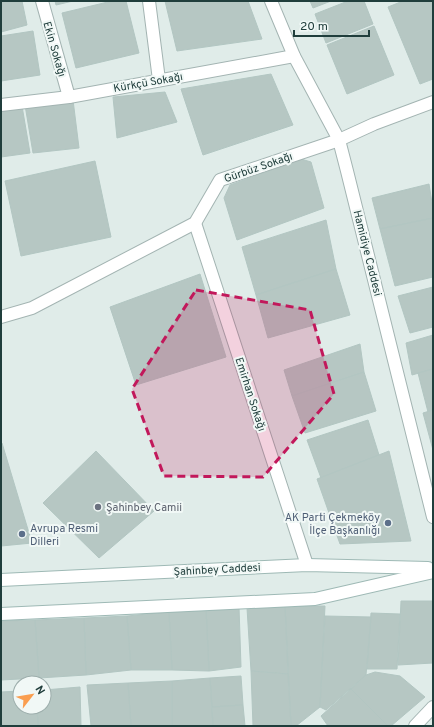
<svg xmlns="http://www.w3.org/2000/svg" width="434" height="727" font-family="Overpass,sans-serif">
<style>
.building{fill:#b6c7c3;stroke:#b2c6c2}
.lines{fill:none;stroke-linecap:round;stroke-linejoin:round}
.minor-casing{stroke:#a3b4b2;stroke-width:14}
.tertiary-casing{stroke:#a3b4b2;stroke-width:14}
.secondary-casing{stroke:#9eb9b5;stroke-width:14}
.minor{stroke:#fff;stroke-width:12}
.tertiary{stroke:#fff;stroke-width:12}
.secondary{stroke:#fff;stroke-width:12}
.marked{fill:#c2185b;fill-opacity:0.2;stroke:#c2185b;stroke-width:3;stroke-dasharray:8 5;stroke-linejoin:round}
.worship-dot{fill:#6b7280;stroke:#f1f8f6;stroke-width:1.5}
.service-dot{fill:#5c6f8a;stroke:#f1f8f6;stroke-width:1.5}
.labels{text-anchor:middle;stroke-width:4;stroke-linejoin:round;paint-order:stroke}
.street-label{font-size:11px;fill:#203e3c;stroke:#f1f8f6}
.worship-label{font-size:11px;fill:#5b616d;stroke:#f1f8f6;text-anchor:start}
.service-label{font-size:11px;fill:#4e5e75;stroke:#f1f8f6;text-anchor:end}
</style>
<rect width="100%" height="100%" fill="#e0ece9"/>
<g class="building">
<polygon points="1,1 22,1 27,25 1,32"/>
<polygon points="55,1 73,1 56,5"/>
<polygon points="112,1 126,1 139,53 76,68 62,13"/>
<polygon points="165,1 248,1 262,39 177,51"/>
<polygon points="310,1 331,1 313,8"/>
<polygon points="348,1 364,1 373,24 326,43 315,14"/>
<polygon points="403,1 433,1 433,79 420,84 388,7"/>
<polygon points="374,26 394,75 347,94 327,45"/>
<polygon points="33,31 40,75 1,81 1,36"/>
<polygon points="271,74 293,125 203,155 181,89"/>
<polygon points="165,92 177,122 117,138 113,97"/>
<polygon points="73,100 79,148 33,153 25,105"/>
<polygon points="22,106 30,153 1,157 1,108"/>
<polygon points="301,159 311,162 324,208 237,240 224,198 230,185"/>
<polygon points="95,161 111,237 21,256 5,181"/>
<polygon points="429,184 433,209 433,218 380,229 372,198"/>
<polygon points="433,218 433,277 395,286 380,229"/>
<polygon points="326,220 336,269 256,295 242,247"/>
<polygon points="336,269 350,315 268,338 256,295"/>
<polygon points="200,274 226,357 136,385 110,307"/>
<polygon points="433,287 433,327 410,333 398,296"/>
<polygon points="433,335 433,369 412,375 406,343"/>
<polygon points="360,344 364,372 292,396 284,370"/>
<polygon points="433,369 433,410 428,412 418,373"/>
<polygon points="364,372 376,411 305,433 292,396"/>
<polygon points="433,410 433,450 423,413"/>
<polygon points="368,420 379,455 321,478 307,440"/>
<polygon points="1,443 2,443 32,543 1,546"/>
<polygon points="96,451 154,511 99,558 43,503"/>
<polygon points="389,451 411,541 340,544 317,479"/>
<polygon points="401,601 433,601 433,663 398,665"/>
<polygon points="285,606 325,606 320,707 296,726 291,726"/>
<polygon points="285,606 288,674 251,671 247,608"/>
<polygon points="239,607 241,667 209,671 206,609"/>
<polygon points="206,609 209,671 172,670 169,612"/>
<polygon points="169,612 172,670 131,670 127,616"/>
<polygon points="371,613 400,614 397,669 367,669"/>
<polygon points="127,616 131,670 86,675 84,618"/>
<polygon points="325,616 371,617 366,675 326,710 320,707"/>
<polygon points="84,618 86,675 39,678 35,620"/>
<polygon points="35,620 39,678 1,680 1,621"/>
<polygon points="251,671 288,674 291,726 253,726"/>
<polygon points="375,672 400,676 425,697 391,726 388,726 351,689 366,675"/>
<polygon points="241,676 243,705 212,707 210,678"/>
<polygon points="210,678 213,726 172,726 172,681"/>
<polygon points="172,681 172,726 131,726 128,683"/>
<polygon points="128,683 131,726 91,726 87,685"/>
<polygon points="80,687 81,726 38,726 37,707 44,707 44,690"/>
<polygon points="351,689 388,726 328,726 321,716"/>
<polygon points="20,691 20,707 37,707 38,726 1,726 1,692"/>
<polygon points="243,705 245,726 213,726 212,707"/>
</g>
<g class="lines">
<g class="minor-casing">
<g id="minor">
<polyline points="42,1 69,97"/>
<polyline points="149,1 159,80"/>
<polyline points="271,1 294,56 339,140 347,171 433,517"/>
<polyline points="1,105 69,97 294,56"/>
<polyline points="195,223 307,565"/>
<polyline points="1,317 32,308 195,223 220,180 339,140 374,124 433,102"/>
</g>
</g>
<g class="tertiary-casing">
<polyline id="tertiary" points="415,726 433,707"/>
</g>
<g class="secondary-casing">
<g id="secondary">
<polyline points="1,580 307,565 428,568"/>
<polyline points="1,614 315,599 433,572"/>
</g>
</g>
<use href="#minor" class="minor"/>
<use href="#tertiary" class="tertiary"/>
<use href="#secondary" class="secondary"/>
</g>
<path class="marked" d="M196 290 310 310 334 394 263 477 164 476 132 389Z"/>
<circle class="worship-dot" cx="98" cy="507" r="4"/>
<g class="service-dot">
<circle cx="388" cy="523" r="4"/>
<circle cx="22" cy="534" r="4"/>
</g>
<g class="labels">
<g class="street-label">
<text transform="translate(55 49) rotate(74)" y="4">Ekin Sokağı</text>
<text transform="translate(148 82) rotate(-10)" y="4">Kürkçü Sokağı</text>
<text transform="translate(258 167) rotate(-19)" y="4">Gürbüz Sokağı</text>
<text transform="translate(368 253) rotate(76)" y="4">Hamidiye Caddesi</text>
<text transform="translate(251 394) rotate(72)" y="4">Emirhan Sokağı</text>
<text transform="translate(217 569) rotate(-3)" y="4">Şahinbey Caddesi</text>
</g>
<g class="worship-label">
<text x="106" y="511">Şahinbey Camii</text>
</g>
<g class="service-label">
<text x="380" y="521">AK Parti Çekmeköy<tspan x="380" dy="13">İlçe Başkanlığı</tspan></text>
<text x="30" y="532" text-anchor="start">Avrupa Resmi<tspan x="30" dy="13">Dilleri</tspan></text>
</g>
</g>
<rect width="434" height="727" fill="none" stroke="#203e3c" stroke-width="4"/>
<g transform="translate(32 695) rotate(59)"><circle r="19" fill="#f1f8f6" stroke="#9daeac"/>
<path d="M0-3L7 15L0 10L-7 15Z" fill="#fa9e50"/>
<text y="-6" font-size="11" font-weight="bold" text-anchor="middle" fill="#203e3c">N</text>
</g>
<path d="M294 30v6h75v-6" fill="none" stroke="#203e3c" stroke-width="2"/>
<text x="300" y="30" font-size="12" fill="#203e3c" stroke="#f1f8f6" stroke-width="3" paint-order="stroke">20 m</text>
</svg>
